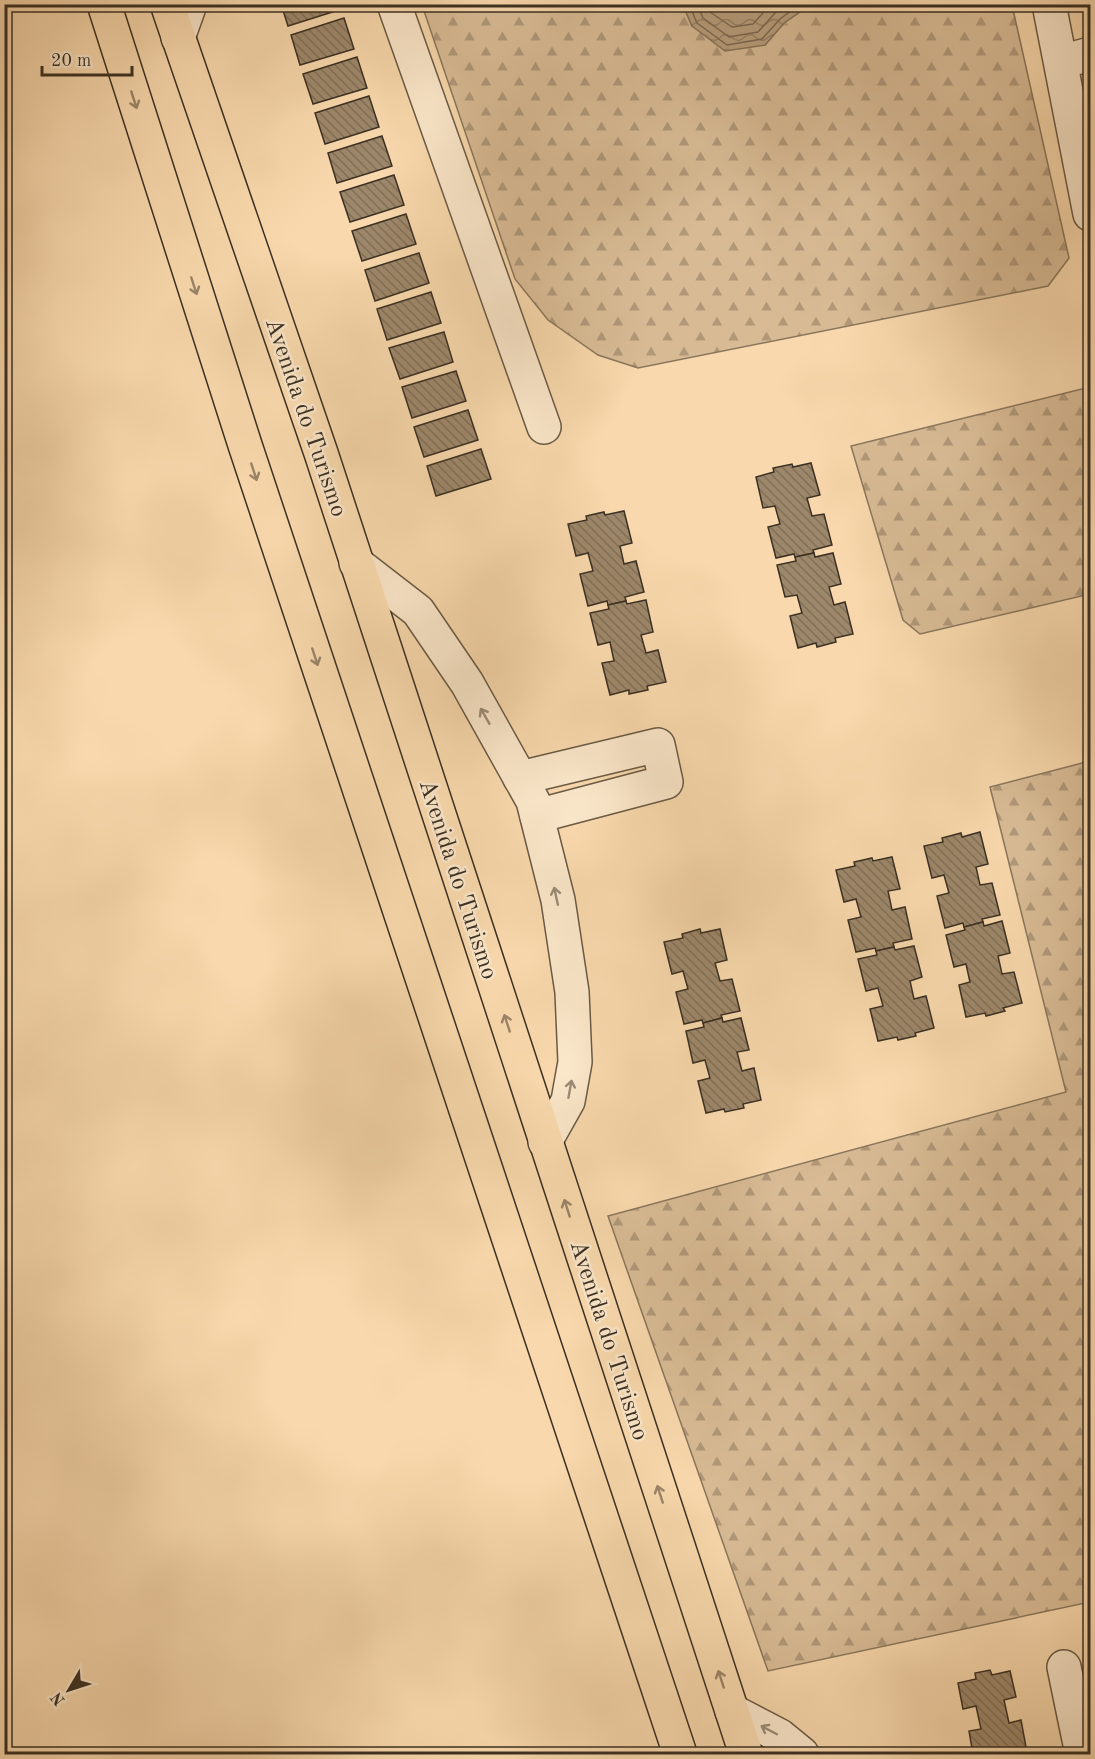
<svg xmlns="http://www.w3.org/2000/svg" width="1095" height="1759" font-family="'Old Standard TT',serif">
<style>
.forest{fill:url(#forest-firs);stroke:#8a765c;stroke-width:1.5}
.water{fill:url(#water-waves);stroke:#867359;stroke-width:1.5}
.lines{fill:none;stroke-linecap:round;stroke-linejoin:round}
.shore{stroke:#7a6850;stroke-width:1.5}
.building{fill:url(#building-back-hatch);stroke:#3b3023;stroke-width:1.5}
.minor-casing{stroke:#6a5a45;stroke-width:36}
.trunk-casing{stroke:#3b3023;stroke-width:36}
.minor{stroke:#fae6c9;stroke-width:33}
.trunk{stroke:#f8d8ac;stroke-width:33}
.oneway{stroke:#9a8468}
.oneway2{stroke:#9a8b76}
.labels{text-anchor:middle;stroke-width:5;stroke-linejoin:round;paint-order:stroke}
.street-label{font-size:24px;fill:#3b3023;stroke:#fae6c9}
</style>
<defs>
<pattern id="forest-firs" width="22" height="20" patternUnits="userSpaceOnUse" patternTransform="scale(1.5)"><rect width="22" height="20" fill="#d8bb95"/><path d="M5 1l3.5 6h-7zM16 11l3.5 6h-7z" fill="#b09879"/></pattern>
<pattern id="water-waves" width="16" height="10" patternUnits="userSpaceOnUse" patternTransform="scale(1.5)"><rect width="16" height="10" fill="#b89f7d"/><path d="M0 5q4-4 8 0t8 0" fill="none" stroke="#978266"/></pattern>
<pattern id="building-back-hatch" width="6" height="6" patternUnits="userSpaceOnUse" patternTransform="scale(1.5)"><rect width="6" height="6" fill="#9d876a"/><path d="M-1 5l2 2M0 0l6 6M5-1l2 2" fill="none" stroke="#816f57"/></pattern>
</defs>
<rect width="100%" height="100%" fill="#f8d8ac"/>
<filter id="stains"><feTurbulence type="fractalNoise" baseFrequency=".00333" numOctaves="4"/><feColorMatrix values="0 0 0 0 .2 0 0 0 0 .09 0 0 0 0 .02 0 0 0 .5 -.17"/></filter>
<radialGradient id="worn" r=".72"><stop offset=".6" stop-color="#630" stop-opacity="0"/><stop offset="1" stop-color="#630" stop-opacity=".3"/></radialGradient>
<g class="forest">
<polygon points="422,5 683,5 692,26 765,45 784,23 810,5 1012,5 1069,258 1048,286 638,368 598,355 548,320 515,279"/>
<polygon points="1090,387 1090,594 920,634 903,620 851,446"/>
<polygon points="1090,761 1090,1602 768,1671 608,1216 1066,1092 990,787"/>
</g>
<polygon class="water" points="683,5 810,5 784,23 765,45 725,51 692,26"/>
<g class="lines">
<g class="shore">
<polyline points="689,4 697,23 727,45 762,39 780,19 800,4"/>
<polyline points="697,4 703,18 729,37 758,32 775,13 787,4"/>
<polyline points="707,4 710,12 732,27 753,24 771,4"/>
</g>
</g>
<g class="building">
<polygon points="281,4 340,4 342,9 288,26"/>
<polygon points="344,18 354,49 300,65 291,35"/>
<polygon points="357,57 367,88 313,104 303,74"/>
<polygon points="369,96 379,127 325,144 315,113"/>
<polygon points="382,136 392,166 337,183 328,153"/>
<polygon points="394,175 404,205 350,222 340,192"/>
<polygon points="406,214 416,244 362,261 352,231"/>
<polygon points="419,253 429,283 375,301 365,270"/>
<polygon points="431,292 441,323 387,340 377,309"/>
<polygon points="444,332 453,362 400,379 389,348"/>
<polygon points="456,371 466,401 412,418 402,387"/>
<polygon points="468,410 478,440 424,457 414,427"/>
<polygon points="481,449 491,479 436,496 427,466"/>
<polygon points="811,463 820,495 807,498 812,516 824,514 832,545 813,550 814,553 795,557 794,554 776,558 768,527 780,524 775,506 763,508 756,477 774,472 773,468 792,464 793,467"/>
<polygon points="624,511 632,543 620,546 624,564 636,561 644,592 625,597 626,601 608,605 607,601 588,606 580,574 593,571 588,553 576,556 568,524 587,520 586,516 604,512 605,515"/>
<polygon points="814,553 815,557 833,553 841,584 829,587 834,605 845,602 853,634 835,638 836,642 817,647 816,643 798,648 790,616 802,613 797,595 785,597 777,565 796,561 795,557"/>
<polygon points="646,600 653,632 641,635 646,653 658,650 666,682 647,686 648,690 629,694 629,690 610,695 602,663 614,661 610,642 598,645 590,613 609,609 608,605 626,601 627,604"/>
<polygon points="980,832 988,864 976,867 980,885 992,883 1000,915 982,919 983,922 964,927 963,923 945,928 937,896 949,893 944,875 932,878 924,846 943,842 942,838 961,833 962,837"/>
<polygon points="892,857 900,889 888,891 892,910 905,907 912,939 893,943 894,947 876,951 875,948 856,952 848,920 861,917 856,899 844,902 836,870 855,866 854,862 872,858 873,861"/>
<polygon points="1002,921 1010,953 998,956 1002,974 1014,972 1022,1003 1003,1008 1005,1011 986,1016 985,1013 966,1017 959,985 970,982 966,964 954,967 946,935 965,930 964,927 983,922 984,926"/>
<polygon points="700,929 701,933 720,929 727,960 715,963 720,981 732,979 740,1011 721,1015 722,1018 703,1023 702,1020 684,1024 676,992 688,989 683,971 672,974 664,942 683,938 682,934"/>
<polygon points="914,946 922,977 910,981 914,999 926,996 934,1028 915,1033 916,1036 898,1040 897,1037 878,1041 870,1009 883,1006 878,988 866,991 858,959 877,955 876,951 894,947 895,950"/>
<polygon points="722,1018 723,1022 741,1018 749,1050 737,1052 742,1071 754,1068 761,1100 743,1104 744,1108 725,1112 724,1109 706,1113 698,1081 710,1078 705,1060 693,1063 686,1031 704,1027 703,1023"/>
<polygon points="990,1670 992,1675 1010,1671 1016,1697 1004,1700 1009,1723 1021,1720 1026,1747 1008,1751 1009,1754 973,1754 969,1731 981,1729 976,1706 963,1709 958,1683 976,1679 975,1673"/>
</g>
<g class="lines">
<g class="minor-casing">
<g id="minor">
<polyline points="394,4 544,427"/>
<polyline points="1049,4 1090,214"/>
<polyline points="178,38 190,4"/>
<polyline points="1061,62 1090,54"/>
<polyline points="356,563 418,611 467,683 533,801 558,900 572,992 575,1062 568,1101 545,1142"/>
<polyline points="520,778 658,745 666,782 537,816"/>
<polyline points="1064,1667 1082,1754"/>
<polyline points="732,1711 780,1736 802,1754"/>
</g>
</g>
<g class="trunk-casing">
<g id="trunk">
<polyline points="104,4 245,445 680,1754"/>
<polyline points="167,4 321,453 746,1754"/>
</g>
</g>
<use href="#minor" class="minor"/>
<use href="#trunk" class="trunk"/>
</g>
<defs><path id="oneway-shaft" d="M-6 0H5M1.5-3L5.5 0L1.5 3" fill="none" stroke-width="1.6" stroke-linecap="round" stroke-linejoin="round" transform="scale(1.5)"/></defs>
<g class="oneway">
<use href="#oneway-shaft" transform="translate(134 100) rotate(72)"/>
<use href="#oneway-shaft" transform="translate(194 286) rotate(72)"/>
<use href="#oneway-shaft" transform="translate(254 472) rotate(72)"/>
<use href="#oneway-shaft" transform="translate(315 657) rotate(72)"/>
<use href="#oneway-shaft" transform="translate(507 1023) rotate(-108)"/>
<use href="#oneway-shaft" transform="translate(567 1208) rotate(-108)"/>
<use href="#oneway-shaft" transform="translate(660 1494) rotate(-108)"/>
<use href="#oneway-shaft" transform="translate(721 1679) rotate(-108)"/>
</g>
<g class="oneway2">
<use href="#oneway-shaft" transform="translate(485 716) rotate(-120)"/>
<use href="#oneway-shaft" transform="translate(556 896) rotate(-102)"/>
<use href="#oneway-shaft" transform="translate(570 1089) rotate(-80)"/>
<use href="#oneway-shaft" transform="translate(769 1730) rotate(-152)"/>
</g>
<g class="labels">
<g class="street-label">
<text transform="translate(307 417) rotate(71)" y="8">Avenida do Turismo</text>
<text transform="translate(459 879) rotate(72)" y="8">Avenida do Turismo</text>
<text transform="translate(610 1340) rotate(72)" y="8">Avenida do Turismo</text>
</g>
</g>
<rect width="1095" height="1759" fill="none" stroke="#f8d8ac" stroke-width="24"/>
<rect x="6" y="6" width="1083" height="1747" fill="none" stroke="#3b3023" stroke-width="3"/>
<rect x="12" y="12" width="1071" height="1735" fill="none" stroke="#3b3023" stroke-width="1.5"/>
<g transform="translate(69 1690) rotate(231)" stroke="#fae6c9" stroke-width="4.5" paint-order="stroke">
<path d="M0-4.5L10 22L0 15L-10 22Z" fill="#3b3023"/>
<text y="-9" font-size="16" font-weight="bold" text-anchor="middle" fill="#3b3023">N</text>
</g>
<path d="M42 66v9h90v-9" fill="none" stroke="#3b3023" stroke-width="3"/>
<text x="51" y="66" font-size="18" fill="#3b3023" stroke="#fae6c9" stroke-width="4.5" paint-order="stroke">20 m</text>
<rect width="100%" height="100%" filter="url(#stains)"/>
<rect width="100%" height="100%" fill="url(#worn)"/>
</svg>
